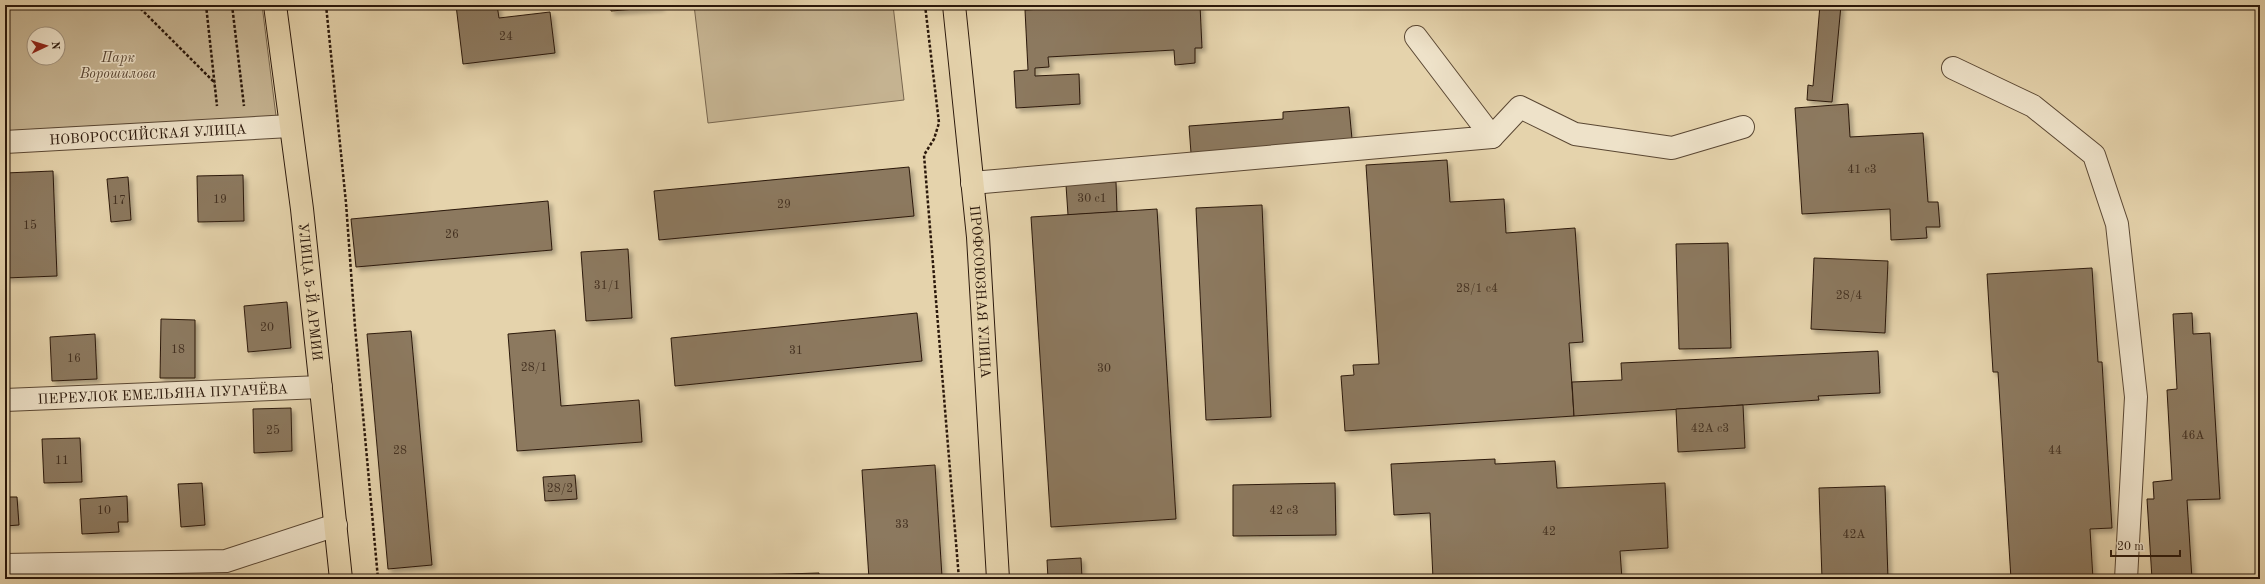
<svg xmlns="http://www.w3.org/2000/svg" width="2265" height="584" font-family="'Old Standard TT',serif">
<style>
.green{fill:#c5b391;stroke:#78664e;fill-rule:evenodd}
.building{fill:#8c795f;stroke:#2b180b;filter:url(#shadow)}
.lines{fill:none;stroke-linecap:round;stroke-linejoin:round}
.minor-casing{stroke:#5a4733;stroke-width:24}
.major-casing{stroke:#2b180b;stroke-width:24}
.path{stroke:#2b180b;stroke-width:2.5;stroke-dasharray:3 2;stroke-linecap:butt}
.minor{stroke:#eee2c9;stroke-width:22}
.major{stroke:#e5d3ac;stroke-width:22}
.labels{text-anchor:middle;stroke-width:3;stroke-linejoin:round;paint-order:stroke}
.number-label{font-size:12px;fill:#433020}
.park-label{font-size:14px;font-style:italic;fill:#594633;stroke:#eee2c9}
.street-label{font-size:14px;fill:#2b180b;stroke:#eee2c9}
</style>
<defs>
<filter id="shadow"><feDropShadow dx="3.5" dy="3.5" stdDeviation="2" flood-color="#0004"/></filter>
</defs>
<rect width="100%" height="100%" fill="#e5d3ac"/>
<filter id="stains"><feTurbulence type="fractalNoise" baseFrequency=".005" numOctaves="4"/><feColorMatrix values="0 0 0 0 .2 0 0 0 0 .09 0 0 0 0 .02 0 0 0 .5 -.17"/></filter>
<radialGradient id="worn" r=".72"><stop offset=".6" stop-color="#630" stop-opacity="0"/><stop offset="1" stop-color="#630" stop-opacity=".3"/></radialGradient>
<g class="green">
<path d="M5 5H262L276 116 5 131ZM34 34H58V58H34Z"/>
<polygon points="694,5 893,5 904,100 708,123"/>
</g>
<g class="building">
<polygon points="456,5 497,5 499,18 550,12 555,53 463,64"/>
<polygon points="610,5 661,5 661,7 611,11"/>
<polygon points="1110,5 1200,5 1202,48 1195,48 1195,63 1175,65 1174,50 1048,57 1049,67 1035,68 1035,76 1079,74 1080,104 1016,108 1014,71 1028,70 1025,10"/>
<polygon points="1820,5 1841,5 1832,102 1807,100 1808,85 1813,86"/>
<polygon points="1848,104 1850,137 1923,133 1928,202 1938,202 1940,227 1926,227 1927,238 1891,240 1890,209 1802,214 1795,108"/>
<polygon points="1349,107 1352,139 1191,153 1189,126 1283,119 1283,112"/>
<polygon points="1447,160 1450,202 1504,199 1506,233 1575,228 1583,342 1569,343 1574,416 1345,431 1341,376 1354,375 1353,365 1379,364 1366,165"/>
<polygon points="909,167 914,216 659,240 654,191"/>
<polygon points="53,171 57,276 5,278 5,173"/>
<polygon points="243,175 244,221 198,222 197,176"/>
<polygon points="128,177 131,220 111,222 107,179"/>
<polygon points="1116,182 1117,212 1068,215 1066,185"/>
<polygon points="548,201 552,250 356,267 351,219"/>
<polygon points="1262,205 1271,417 1206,420 1196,208"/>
<polygon points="1157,209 1176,519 1051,527 1031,217"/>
<polygon points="1728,243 1731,348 1679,349 1676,244"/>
<polygon points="628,249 632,318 586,321 581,252"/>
<polygon points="1814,258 1888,261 1885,333 1811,329"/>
<polygon points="2092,268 2098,362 2102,362 2112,528 2090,529 2093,579 2011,579 1998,372 1993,372 1987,274"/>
<polygon points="287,302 291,348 248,352 244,306"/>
<polygon points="917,313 922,361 675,386 671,338"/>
<polygon points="2192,313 2193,334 2210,333 2220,499 2187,500 2192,579 2152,579 2147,499 2154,499 2153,482 2172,480 2167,390 2177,389 2173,314"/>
<polygon points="161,319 195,320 195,378 160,378"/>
<polygon points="555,330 561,406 639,400 642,442 517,451 508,334"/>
<polygon points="411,331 432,565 388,569 367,334"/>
<polygon points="95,334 97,379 52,381 50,337"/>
<polygon points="1878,351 1880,393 1818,396 1819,400 1574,416 1572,382 1622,380 1621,363"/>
<polygon points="1743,405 1745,448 1678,452 1676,409"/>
<polygon points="291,408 292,451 254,453 253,409"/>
<polygon points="80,438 82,482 44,483 42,439"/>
<polygon points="1495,459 1495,464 1555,461 1557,488 1665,483 1668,548 1620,551 1622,579 1433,579 1430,513 1394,515 1391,464"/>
<polygon points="935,465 942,577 869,579 862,470"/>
<polygon points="575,475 577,499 545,501 543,477"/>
<polygon points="202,483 205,525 181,527 178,484"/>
<polygon points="1335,483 1336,535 1233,536 1233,485"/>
<polygon points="1885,486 1888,579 1822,579 1819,488"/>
<polygon points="127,496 128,522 118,522 119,532 82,534 80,499"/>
<polygon points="5,497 17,497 19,525 5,526"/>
<polygon points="1081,558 1082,579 1048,579 1047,560"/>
<polygon points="819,573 819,579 617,579"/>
</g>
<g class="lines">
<g class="minor-casing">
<g id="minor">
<polyline points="1953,68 2033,106 2094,155 2117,224 2136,397 2126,579"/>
<polyline points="1492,137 1520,107 1575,134 1672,148 1743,127"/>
<path id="s1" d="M5 142 290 126"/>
<polyline points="972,183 1492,137 1416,37"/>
<path id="s2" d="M5 400 321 387"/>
<polyline points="5,565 226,561 336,525"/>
</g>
</g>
<g class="major-casing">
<g id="major">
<path id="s3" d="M275 5 302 209 341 579"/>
<path id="s4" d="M954 5 978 237 998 579"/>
</g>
</g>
<g class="path">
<polyline points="137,5 215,83"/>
<polyline points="206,5 217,106"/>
<polyline points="232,5 244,106"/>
<polyline points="326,5 346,203 355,327 378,579"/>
<polyline points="925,5 939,123 934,139 924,155 959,579"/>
</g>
<use href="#minor" class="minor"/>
<use href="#major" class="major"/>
</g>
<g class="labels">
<g class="number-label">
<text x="506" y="40">24</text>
<text x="1862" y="173">41 с3</text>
<text x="1092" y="202">30 с1</text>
<text x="220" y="203">19</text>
<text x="119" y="204">17</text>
<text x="784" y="208">29</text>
<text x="30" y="229">15</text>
<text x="452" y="238">26</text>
<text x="607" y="289">31/1</text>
<text x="1477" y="292">28/1 с4</text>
<text x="1849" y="299">28/4</text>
<text x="267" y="331">20</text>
<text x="178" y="353">18</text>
<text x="796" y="354">31</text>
<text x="74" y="362">16</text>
<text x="534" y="371">28/1</text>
<text x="1104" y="372">30</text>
<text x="1710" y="432">42А с3</text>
<text x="273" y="434">25</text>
<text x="2193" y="439">46А</text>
<text x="400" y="454">28</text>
<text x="2055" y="454">44</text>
<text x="62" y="464">11</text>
<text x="560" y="492">28/2</text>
<text x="104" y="514">10</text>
<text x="1284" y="514">42 с3</text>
<text x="902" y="528">33</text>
<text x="1549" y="535">42</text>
<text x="1854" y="538">42А</text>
</g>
<g class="park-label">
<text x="118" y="62">Парк<tspan x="118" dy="16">Ворошилова</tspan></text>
</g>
<g class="street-label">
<text dy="5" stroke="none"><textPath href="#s1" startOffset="143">НОВОРОССИЙСКАЯ УЛИЦА</textPath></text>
<text dy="5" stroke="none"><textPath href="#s3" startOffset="289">УЛИЦА 5-Й АРМИИ</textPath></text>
<text dy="5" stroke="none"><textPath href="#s4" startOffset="288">ПРОФСОЮЗНАЯ УЛИЦА</textPath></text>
<text dy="5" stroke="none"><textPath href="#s2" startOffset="158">ПЕРЕУЛОК ЕМЕЛЬЯНА ПУГАЧЁВА</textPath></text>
</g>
</g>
<rect width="2265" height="584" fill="none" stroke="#e5d3ac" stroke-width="20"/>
<rect x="6" y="6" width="2253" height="572" fill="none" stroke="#2b180b" stroke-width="2"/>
<rect x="10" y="10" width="2245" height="564" fill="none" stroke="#2b180b"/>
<g transform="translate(46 46) rotate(86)"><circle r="19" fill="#eee2c9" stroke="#a0917d"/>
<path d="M0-3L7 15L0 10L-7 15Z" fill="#8f2418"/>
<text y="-6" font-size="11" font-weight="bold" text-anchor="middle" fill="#2b180b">N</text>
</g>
<path d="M2111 550v6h69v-6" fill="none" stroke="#2b180b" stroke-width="2"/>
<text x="2117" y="550" font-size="12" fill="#2b180b" stroke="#eee2c9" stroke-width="3" paint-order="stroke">20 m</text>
<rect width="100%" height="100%" filter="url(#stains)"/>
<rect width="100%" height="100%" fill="url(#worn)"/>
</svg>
